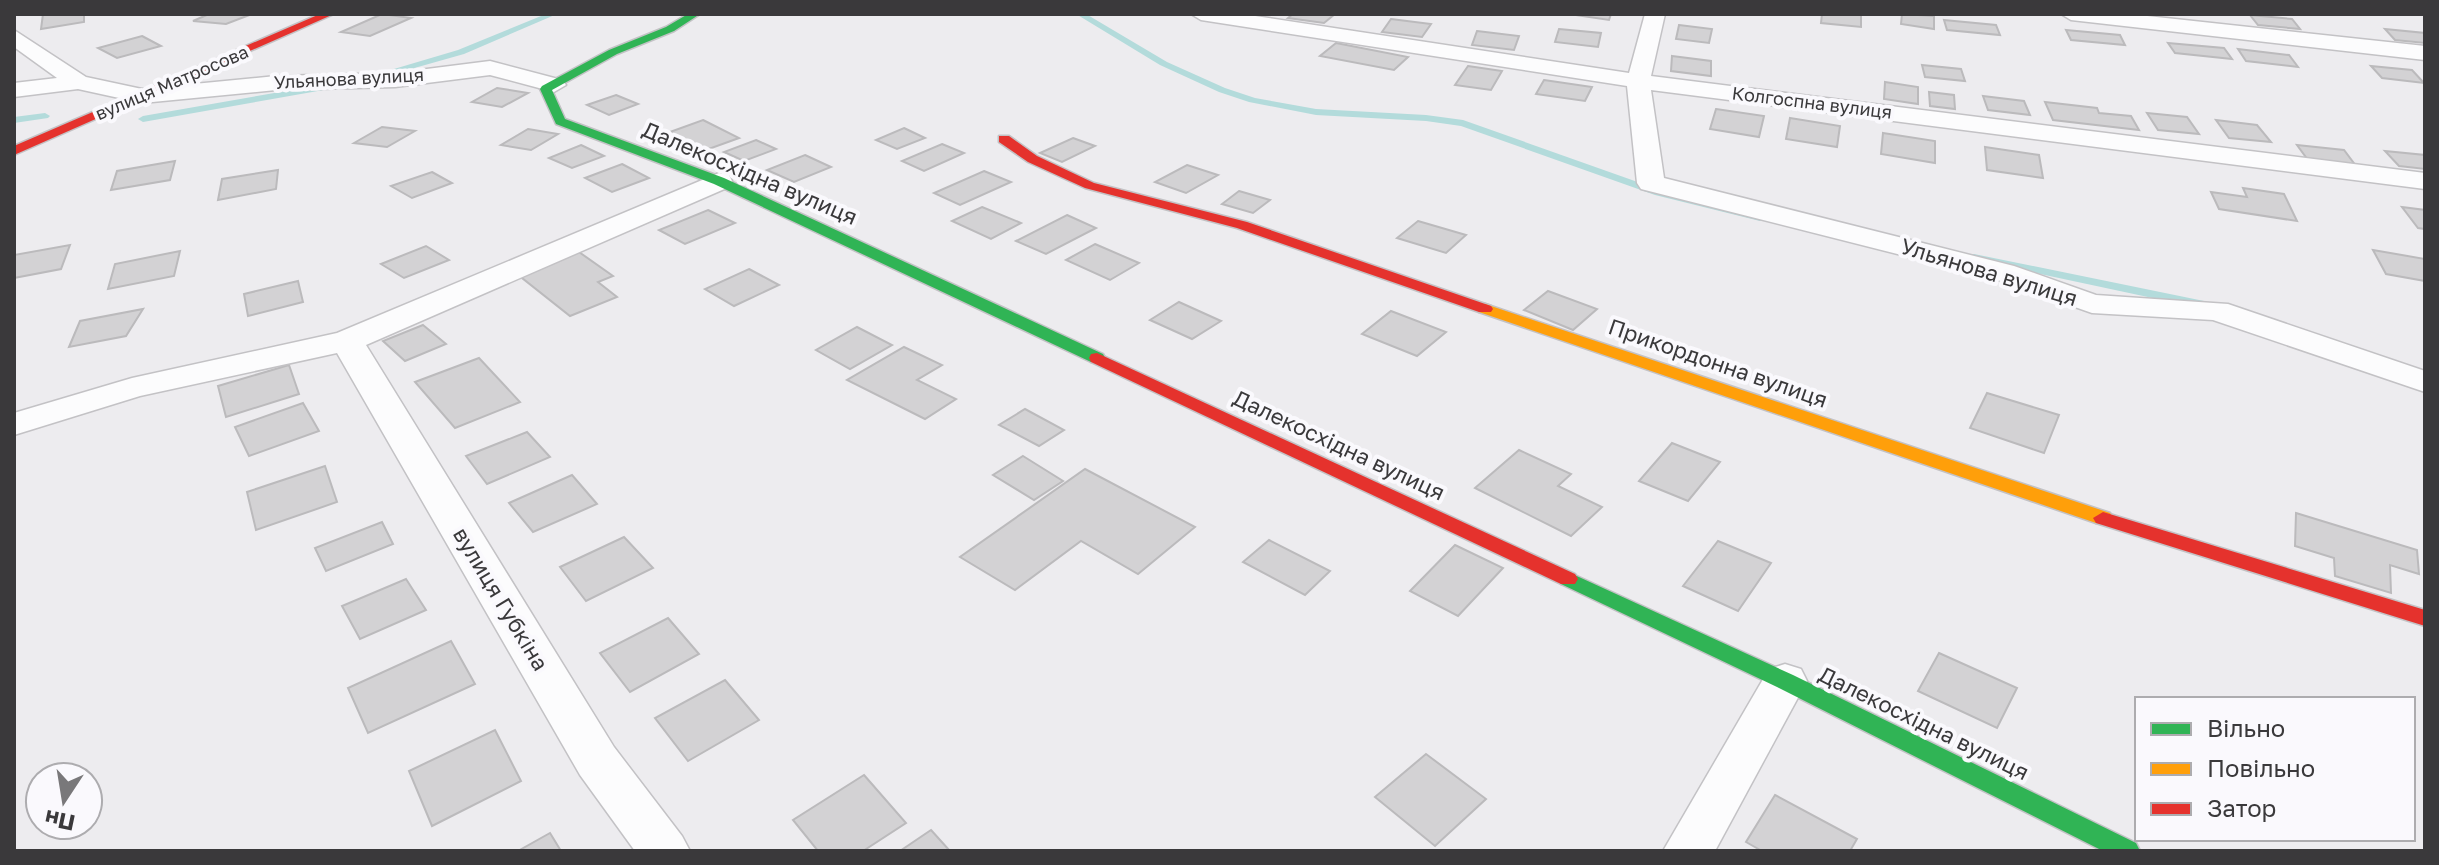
<svg xmlns="http://www.w3.org/2000/svg" width="2439" height="865" font-family="'Golos Text',sans-serif">
<style>
.lines{fill:none;stroke-linecap:round;stroke-linejoin:round}
.stream{fill:#b3dbdb;fill-rule:evenodd}
.building{fill:#d3d2d4;stroke:#bbbabc;stroke-width:2}
.street-casing{stroke:#c3c2c5;stroke-width:3}
.fast-casing{stroke:#c3c2c5;stroke-width:3}
.slow-casing{stroke:#c3c2c5;stroke-width:3}
.jam-casing{stroke:#c3c2c5;stroke-width:3}
.street{fill:#fcfcfd;fill-rule:evenodd}
.fast{fill:#30b455;fill-rule:evenodd}
.slow{fill:#ff9f0a;fill-rule:evenodd}
.jam{fill:#e5322d;fill-rule:evenodd}
.labels{text-anchor:middle;stroke-width:8;stroke-linejoin:round;paint-order:stroke}
.far-street-label{font-size:18px;fill:#3a393b;stroke:#faf9fd}
.street-label{font-size:22px;fill:#3a393b;stroke:#faf9fd}
</style>
<rect width="100%" height="100%" fill="#edecef"/>
<g class="lines">
<g class="stream">
<polygon points="546,14 557,14 464,54 372,80 367,77 458,50"/>
<polygon points="1076,14 1086,14 1167,62 1225,88 1255,98 1316,109 1426,115 1463,120 1663,191 1764,216 1766,218 1760,221 1655,195 1461,126 1426,121 1316,115 1249,102 1219,92 1160,65"/>
<polygon points="332,83 337,86 335,88 143,122 138,119 143,116"/>
<polygon points="45,113 50,116 48,118 14,123 14,117"/>
<polygon points="1974,254 2204,301 2210,305 2204,309 1970,259 1970,255"/>
</g>
</g>
<g class="building">
<polygon points="43,14 84,14 84,22 41,29"/>
<polygon points="209,14 252,14 226,24 193,21"/>
<polygon points="382,14 411,18 370,36 341,32"/>
<polygon points="1293,14 1335,14 1324,23 1288,18"/>
<polygon points="1569,14 1611,14 1609,20"/>
<polygon points="1822,14 1861,14 1861,27 1821,23"/>
<polygon points="1902,14 1934,16 1934,29 1901,24"/>
<polygon points="2250,15 2292,19 2300,29 2258,25"/>
<polygon points="1391,19 1431,24 1422,37 1382,32"/>
<polygon points="1944,20 1996,25 2000,35 1947,30"/>
<polygon points="1679,25 1712,29 1709,43 1676,39"/>
<polygon points="1559,29 1601,33 1598,47 1555,42"/>
<polygon points="2385,29 2425,33 2425,43 2395,40"/>
<polygon points="2066,30 2120,35 2125,45 2071,40"/>
<polygon points="1477,31 1519,36 1514,50 1472,45"/>
<polygon points="142,36 161,46 117,58 98,48"/>
<polygon points="1336,43 1408,57 1394,70 1320,56"/>
<polygon points="2168,43 2224,48 2232,59 2175,53"/>
<polygon points="2238,49 2289,55 2298,67 2246,61"/>
<polygon points="1672,56 1711,61 1711,76 1671,71"/>
<polygon points="1922,65 1961,69 1965,81 1925,77"/>
<polygon points="1468,66 1502,71 1491,90 1455,85"/>
<polygon points="2371,66 2412,70 2424,83 2382,78"/>
<polygon points="1544,80 1592,87 1585,101 1536,94"/>
<polygon points="1885,82 1918,87 1918,104 1884,99"/>
<polygon points="497,88 528,93 502,107 472,102"/>
<polygon points="1929,92 1954,95 1955,109 1930,106"/>
<polygon points="616,95 638,104 609,115 587,105"/>
<polygon points="1983,96 2024,101 2030,115 1988,110"/>
<polygon points="2045,102 2097,108 2099,113 2131,116 2139,130 2053,120"/>
<polygon points="1716,109 1764,116 1759,137 1710,129"/>
<polygon points="2147,113 2187,117 2199,134 2158,130"/>
<polygon points="1790,118 1840,126 1837,147 1786,139"/>
<polygon points="703,120 739,138 695,154 659,136"/>
<polygon points="2216,120 2257,125 2271,142 2229,138"/>
<polygon points="382,127 415,131 387,147 354,143"/>
<polygon points="904,128 925,138 897,149 876,140"/>
<polygon points="528,129 558,134 531,150 501,145"/>
<polygon points="1883,133 1935,141 1935,163 1881,154"/>
<polygon points="1073,138 1095,146 1062,162 1040,153"/>
<polygon points="756,140 776,149 744,161 724,152"/>
<polygon points="942,144 964,153 924,171 902,161"/>
<polygon points="581,145 604,156 572,168 549,158"/>
<polygon points="2297,145 2344,150 2356,166 2308,160"/>
<polygon points="1985,147 2039,155 2043,178 1987,170"/>
<polygon points="2385,151 2425,155 2425,169 2399,166"/>
<polygon points="805,155 831,167 794,182 767,170"/>
<polygon points="175,161 170,180 111,190 117,171"/>
<polygon points="622,164 649,178 612,192 585,178"/>
<polygon points="1187,165 1218,175 1186,193 1155,182"/>
<polygon points="278,170 276,189 218,200 222,179"/>
<polygon points="984,171 1011,182 960,205 934,193"/>
<polygon points="432,172 452,183 412,198 391,186"/>
<polygon points="2243,188 2284,194 2297,221 2219,209 2211,192 2247,197"/>
<polygon points="1239,191 1270,200 1253,213 1222,204"/>
<polygon points="982,207 1021,223 991,239 952,221"/>
<polygon points="2402,207 2425,210 2425,229 2418,228"/>
<polygon points="708,210 735,223 685,244 659,230"/>
<polygon points="1067,215 1096,228 1046,254 1016,241"/>
<polygon points="1418,221 1466,235 1446,253 1397,238"/>
<polygon points="1095,244 1139,263 1110,280 1066,260"/>
<polygon points="70,245 61,269 14,278 14,255"/>
<polygon points="426,246 449,260 404,278 381,264"/>
<polygon points="2373,250 2425,259 2425,281 2386,274"/>
<polygon points="180,251 174,276 108,289 115,264"/>
<polygon points="579,252 613,276 598,282 617,297 570,316 517,274"/>
<polygon points="749,269 779,285 734,306 705,289"/>
<polygon points="298,281 303,302 248,316 244,294"/>
<polygon points="1548,291 1597,309 1573,330 1524,310"/>
<polygon points="1179,302 1221,321 1192,339 1150,320"/>
<polygon points="143,309 126,336 69,347 80,321"/>
<polygon points="1391,311 1446,332 1417,356 1362,334"/>
<polygon points="423,325 446,344 405,361 383,341"/>
<polygon points="857,327 892,345 850,369 816,350"/>
<polygon points="904,347 942,365 917,380 956,399 925,419 847,380"/>
<polygon points="479,358 520,402 455,428 415,382"/>
<polygon points="289,365 299,394 226,417 218,386"/>
<polygon points="1987,393 2059,415 2044,453 1970,428"/>
<polygon points="303,403 319,431 249,456 235,427"/>
<polygon points="1025,409 1064,430 1039,446 999,425"/>
<polygon points="527,432 550,457 487,484 466,456"/>
<polygon points="1672,443 1720,462 1688,501 1639,481"/>
<polygon points="1519,450 1571,474 1558,486 1602,507 1571,536 1475,488"/>
<polygon points="1023,456 1063,481 1034,500 993,475"/>
<polygon points="325,466 337,502 256,530 247,492"/>
<polygon points="1085,469 1195,527 1138,574 1081,541 1015,590 960,557"/>
<polygon points="572,475 597,504 533,532 509,503"/>
<polygon points="2296,513 2417,550 2419,574 2390,565 2391,593 2335,576 2334,558 2295,546"/>
<polygon points="382,522 393,544 326,571 315,548"/>
<polygon points="624,537 653,568 586,601 560,567"/>
<polygon points="1269,540 1330,571 1305,595 1243,562"/>
<polygon points="1718,541 1771,563 1738,611 1683,586"/>
<polygon points="1455,545 1503,568 1458,616 1410,591"/>
<polygon points="406,579 426,610 360,639 342,606"/>
<polygon points="668,618 699,654 630,692 600,653"/>
<polygon points="451,641 475,684 368,733 348,688"/>
<polygon points="1939,653 2017,688 1997,728 1918,691"/>
<polygon points="725,680 759,720 688,761 655,718"/>
<polygon points="495,730 521,781 432,826 409,771"/>
<polygon points="1426,754 1486,799 1435,846 1375,797"/>
<polygon points="864,775 906,823 863,851 818,851 793,820"/>
<polygon points="1775,795 1857,839 1850,851 1762,851 1746,842"/>
<polygon points="931,830 950,851 900,851"/>
<polygon points="550,833 561,851 518,851"/>
</g>
<g class="lines">
<g class="street-casing">
<g id="street">
<polygon points="1191,14 1242,14 1629,73 1645,14 1665,14 1651,76 2425,173 2425,189 1651,90 1664,178 2014,266 2096,295 2228,304 2425,371 2425,392 2213,320 2092,313 1992,278 1641,189 1637,183 1627,86 1201,20"/>
<polygon points="2061,14 2129,14 2425,46 2425,60 2071,20"/>
<polygon points="14,30 86,77 142,89 276,76 395,73 490,61 562,80 566,85 554,92 490,75 395,87 276,90 142,103 78,89 14,97 14,83 57,78 14,47"/>
<polygon points="719,173 729,175 732,181 729,187 366,345 614,747 682,836 690,851 635,851 580,775 337,353 140,396 14,435 14,413 132,378 337,333"/>
<polygon points="1785,664 1801,669 1807,681 1715,851 1663,851 1769,669"/>
</g>
</g>
<g class="fast-casing">
<g id="fast">
<polygon points="688,14 700,14 674,31 617,54 552,90 565,119 724,178 1103,354 1105,358 1103,362 1091,362 714,184 556,124 540,89 542,86 609,50 666,27"/>
<polygon points="1568,572 1793,675 2136,843 2140,851 2103,851 1777,687 1561,584 1558,579 1561,574"/>
</g>
</g>
<g class="slow-casing">
<polygon id="slow" points="1485,304 2110,513 2113,518 2103,524 2096,523 1479,312 1477,309 1479,306"/>
</g>
<g class="jam-casing">
<g id="jam">
<polygon points="320,14 334,14 14,155 14,146"/>
<polygon points="999,136 1009,136 1037,156 1094,183 1247,222 1491,306 1493,309 1491,312 1479,312 1237,228 1085,188 1028,162 999,142"/>
<polygon points="1097,353 1575,574 1578,579 1575,584 1561,584 1091,362 1089,358 1091,354"/>
<polygon points="2103,512 2425,610 2425,626 2096,523 2093,518"/>
</g>
</g>
<use href="#street" class="street"/>
<use href="#fast" class="fast"/>
<use href="#slow" class="slow"/>
<use href="#jam" class="jam"/>
</g>
<g class="labels">
<g class="far-street-label">
<text transform="translate(349 79) rotate(-3)" y="6">Ульянова вулиця</text>
<text transform="translate(172 83) rotate(-23)" y="6">вулиця Матросова</text>
<text transform="translate(1812 103) rotate(7)" y="6">Колгоспна вулиця</text>
</g>
<g class="street-label">
<text transform="translate(750 173) rotate(23)" y="8">Далекосхідна вулиця</text>
<text transform="translate(1989 272) rotate(17)" y="8">Ульянова вулиця</text>
<text transform="translate(1718 363) rotate(19)" y="8">Прикордонна вулиця</text>
<text transform="translate(1339 445) rotate(25)" y="8">Далекосхідна вулиця</text>
<text transform="translate(501 599) rotate(59)" y="8">вулиця Губкіна</text>
<text transform="translate(1924 723) rotate(26)" y="8">Далекосхідна вулиця</text>
</g>
</g>
<rect width="2439" height="865" fill="none" stroke="#3a393b" stroke-width="32"/>
<rect x="2135" y="697" width="280" height="144" fill="#faf9fd" stroke="#adacaf" stroke-width="2"/>
<rect x="2151" y="723" width="40" height="12" fill="#30b455" stroke="#adacaf" stroke-width="2"/>
<text x="2207" y="737" font-size="24" fill="#3a393b">Вільно</text>
<rect x="2151" y="763" width="40" height="12" fill="#ff9f0a" stroke="#adacaf" stroke-width="2"/>
<text x="2207" y="777" font-size="24" fill="#3a393b">Повільно</text>
<rect x="2151" y="803" width="40" height="12" fill="#e5322d" stroke="#adacaf" stroke-width="2"/>
<text x="2207" y="817" font-size="24" fill="#3a393b">Затор</text>
<g transform="translate(64 801) rotate(192)"><circle r="38" fill="#faf9fd" stroke="#adacaf" stroke-width="2"/>
<path d="M0-6L14 30L0 20L-14 30Z" fill="#79787a"/>
<text y="-12" font-size="22" font-weight="bold" text-anchor="middle" fill="#3a393b">Пн</text>
</g>
</svg>
